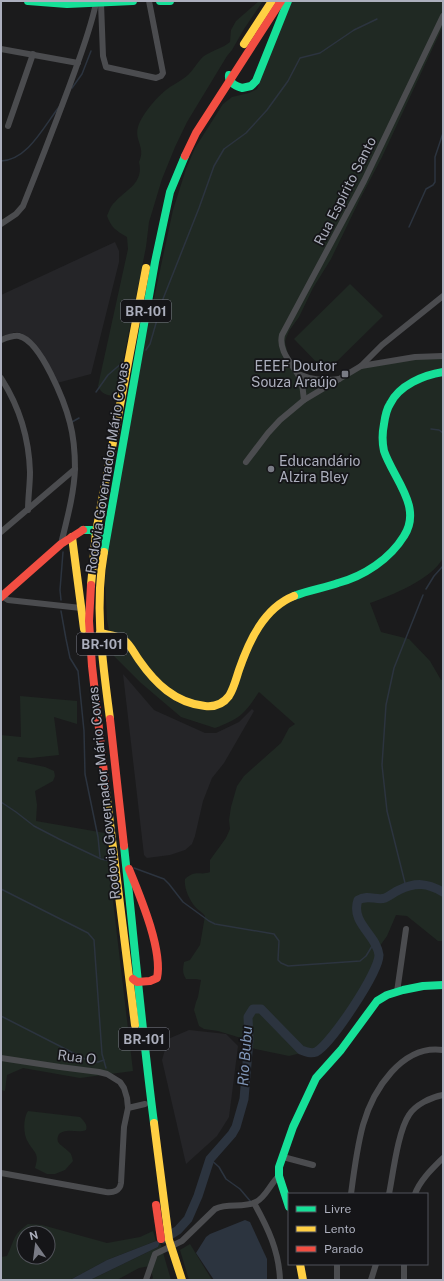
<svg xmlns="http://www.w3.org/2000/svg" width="444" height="1281" font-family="'Public Sans',sans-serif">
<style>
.built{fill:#252528}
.green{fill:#202923;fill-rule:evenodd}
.water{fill:#2c343f}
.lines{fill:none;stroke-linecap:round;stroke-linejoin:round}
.stream{stroke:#2c343f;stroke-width:1.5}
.river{stroke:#2c343f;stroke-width:9}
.street{stroke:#4b4c4f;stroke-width:6}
.fast{stroke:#16e098;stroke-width:8}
.slow{stroke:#ffcf43;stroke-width:8}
.jam{stroke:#f24e42;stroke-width:8}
.poi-dot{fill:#797b85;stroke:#151518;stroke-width:1.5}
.labels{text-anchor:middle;stroke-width:3.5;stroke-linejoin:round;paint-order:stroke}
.shield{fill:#151518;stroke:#7f818c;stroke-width:1}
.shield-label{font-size:13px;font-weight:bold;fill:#acafbd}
.street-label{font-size:14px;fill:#acafbd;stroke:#151518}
.poi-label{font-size:14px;fill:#acafbd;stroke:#151518;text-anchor:end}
.water-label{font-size:15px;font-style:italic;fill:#8198ba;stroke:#151518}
</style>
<rect width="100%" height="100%" fill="#1b1b1c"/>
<g class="built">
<polygon points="115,242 119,251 119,262 91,374 57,383 27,337 21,333 15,332 1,337 1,295"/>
<polygon points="123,674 154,710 205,733 216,733 239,722 252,709 254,711 224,763 212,778 203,801 195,836 192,844 185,850 170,855 147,858 144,855"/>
<polygon points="189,1030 226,1034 238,1046 229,1117 217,1136 186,1164 162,1060 168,1039"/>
</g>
<g class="green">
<path d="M259 1H263L244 29 232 50 227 56 187 122 175 147 162 179 149 222 146 247 116 396C108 396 101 394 98 386L128 249 127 237C116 231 111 227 107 216 109 211 111 205 115 202 127 189 144 183 139 162 146 146 134 141 138 127 142 114 159 94 170 87 176 83 182 80 188 75 194 69 198 61 204 56 213 50 223 48 230 42L231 30 236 21Z"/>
<path d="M292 1H443V26L382 157 360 199 331 259 313 288 299 317 289 331 286 338 285 342 289 358 294 366 300 372 315 378 340 377 364 365 443 356V558C431 580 392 595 370 603L381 632 409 639 430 661 441 680H443V941H438L407 916 396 915 387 936 377 950V971L372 977 369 983 348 1019 333 1037 321 1048 289 1056 246 1047 241 1038 218 1031 204 1029 199 1026 194 1010 196 1002 198 997 201 980 196 979H186C182 973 183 969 184 962L190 960 200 945 205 916C201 911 196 909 193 904 188 897 184 887 185 879 196 869 200 876 210 872V860L226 838 230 829 229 820 231 807 237 786 244 776 281 743 289 728 295 724 259 692C244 714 241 718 215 728L181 717 141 683 114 656 107 620 105 582 109 541 145 340 173 210 186 169 195 148 223 104 232 97 249 93 257 89Z"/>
<polygon points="350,284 383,316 326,372 294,339"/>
<polygon points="20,696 77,701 77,724 54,717 59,755 31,758 18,757 17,761 45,767 54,771 55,776 53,781 35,791 37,805 36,821 105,833 133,1071 80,1078 23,1068 7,1075 5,1091 1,1090 1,735 21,737"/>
<path d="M28 1111 80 1117C84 1121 88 1125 86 1130 77 1134 67 1127 59 1134 54 1144 63 1145 69 1152 72 1154 72 1158 73 1161L65 1170 55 1174H47L35 1168C40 1153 34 1153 28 1142 23 1135 23 1118 28 1111Z"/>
<path d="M28 1224 42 1225 107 1243 140 1237 153 1231 156 1241 107 1260 70 1280H1V1257L7 1256C15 1240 12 1235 28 1224ZM24 1233H48V1257H24Z"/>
<polygon points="160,1242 171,1280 151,1280 153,1278 150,1266 139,1268 117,1280 90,1280 158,1247"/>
<polygon points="190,1244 212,1280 189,1280 180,1250"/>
</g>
<g class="water">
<polygon points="245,1220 250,1222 267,1259 267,1280 214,1280 196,1253 206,1237 210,1234"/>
<polygon points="156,1241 160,1242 158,1247 90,1280 70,1280 107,1260"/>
</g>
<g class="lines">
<g class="stream">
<polyline points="72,88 82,74 91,51"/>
<path d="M1 161C28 160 44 126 59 107"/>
<polyline points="409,227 426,189 433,185 435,182 435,157 443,133"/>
<polyline points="146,350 150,344 163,299 199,208 214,166 224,149 246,133 267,110 288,81 300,58 320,53 354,30 377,19"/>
<polyline points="96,392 108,375 123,362"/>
<polyline points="72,422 79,418"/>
<polyline points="431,429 439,430 443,433"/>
<polyline points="426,589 434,576 443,566"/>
<polyline points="61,600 60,590 63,552"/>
<polyline points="61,611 66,639 70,658 78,671 84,731 85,774 98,837 100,857"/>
<polyline points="1,802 16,812 34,826 59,839 101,859 110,861"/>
<polyline points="134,868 164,879 169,884 183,902 209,921 215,924 274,934 279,941 278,960 281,963 288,966 360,961 366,956 374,943"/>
<polyline points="406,887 387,811 382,765 386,705 394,668 423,595"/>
<polyline points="1,889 88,933 94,940 102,1054 106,1068"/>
<polyline points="1,1016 91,1062 98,1062 104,1060"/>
<polyline points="210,1159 219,1167 226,1179 240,1189 251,1202"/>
</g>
<path class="river" d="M164 1239 178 1230 188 1219 198 1196 210 1159 232 1134 236 1127 244 1099 249 1040 248 1017 253 1009H261L301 1050C306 1052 311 1054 316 1052 331 1044 379 972 379 955 377 935 350 923 358 900 368 894 377 901 385 898 390 896 394 892 399 890 416 882 427 883 443 892"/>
<g class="street">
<polyline points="101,3 103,56 106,67 156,78 161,76 163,73 149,1"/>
<polyline points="1,49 78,63"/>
<polyline points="8,126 33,54"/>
<path d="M1 224 16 214 23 206C39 166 54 127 69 87 79 59 90 32 96 3"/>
<path d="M1 340C6 338 13 335 19 336 41 341 65 403 70 423 74 438 75 454 75 469 74 494 67 519 61 544"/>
<polyline points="361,366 415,357 443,356"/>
<path d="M298 374C312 380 323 381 339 379"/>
<path d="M1 378C19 406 29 438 30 472 30 485 28 497 28 510"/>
<path d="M304 400C303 393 303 385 300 378 293 364 278 352 282 335L364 181 443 16"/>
<polyline points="246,462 268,433 280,420 304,400 361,366 382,345 443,296"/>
<polyline points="1,532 75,469"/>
<polyline points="2,596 8,600 81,608"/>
<polyline points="397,992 406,929"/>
<polyline points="1,1058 60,1067 99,1072 107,1074 120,1082 124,1088 127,1098 128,1108"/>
<polyline points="283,1157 313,1165"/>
<path d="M1 1173 106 1192C113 1193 120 1191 121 1183L124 1127 128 1108 145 1104"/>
<path d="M351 1194C354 1171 357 1147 363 1125 373 1090 402 1044 443 1050"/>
<path d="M389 1194C393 1174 398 1131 409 1115 415 1105 431 1097 443 1095"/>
<path d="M415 1194C420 1180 433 1168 443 1158"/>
<path d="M254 1203C268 1228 279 1251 280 1280"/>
<polyline points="404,1264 404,1280"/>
<path d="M146 1280 155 1254 182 1241 215 1209C228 1202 243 1209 256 1202 266 1197 270 1184 279 1176"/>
<polyline points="337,1280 337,1264"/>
<polyline points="371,1280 376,1264"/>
</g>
<g class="fast">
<polyline points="28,1 67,4 133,1"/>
<polyline points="160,1 170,1"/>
<path d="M229 75C228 82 236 86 242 88L251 86 256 81 288 1"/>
<polyline points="83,530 92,530 99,537"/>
<polyline points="104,552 155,262 170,192 185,156"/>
<path d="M294 596C309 590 324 588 338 583 364 576 390 559 404 536 423 507 393 478 384 451 382 442 382 434 384 424 385 417 386 410 390 404 399 385 424 375 443 372"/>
<path d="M124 846C134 939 142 1031 154 1123"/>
<polyline points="289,1207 279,1176 279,1167 293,1127 316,1078 341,1050 377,1001 387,995 403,990 423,986 443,985"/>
</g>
<g class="slow">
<polyline points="244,44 272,1"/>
<polyline points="72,537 84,629"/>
<path d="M104 552C94 608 103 664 110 719"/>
<polyline points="91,585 96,532 146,268"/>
<path d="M100 633C108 635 117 635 124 640 130 644 134 653 139 660 155 683 175 703 205 706 214 707 223 704 229 696 234 688 236 679 239 670 249 641 264 608 294 596"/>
<polyline points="106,791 135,1025"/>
<polyline points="154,1123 169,1240 182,1280"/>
<polyline points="300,1264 303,1280"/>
</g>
<g class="jam">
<polyline points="185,156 196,133 281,1"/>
<polyline points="91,585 89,621 92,666 106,791"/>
<polyline points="1,597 61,544 83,530"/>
<polyline points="110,719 124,846"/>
<path d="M129 869C140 896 163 950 157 978L150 981 137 982 133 979"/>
<polyline points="156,1205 161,1239"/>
</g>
</g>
<g class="poi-dot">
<rect x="341" y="370" width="8" height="8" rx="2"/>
<circle cx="271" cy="469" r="4"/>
</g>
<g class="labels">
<g class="shield">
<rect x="121" y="300" width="50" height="22" rx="3"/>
<rect x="77" y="633" width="50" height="22" rx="3"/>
<rect x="119" y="1028" width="50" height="22" rx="3"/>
</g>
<g class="shield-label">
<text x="146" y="316">BR-101</text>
<text x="102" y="649">BR-101</text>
<text x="144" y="1044">BR-101</text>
</g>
<g class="street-label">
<text transform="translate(345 191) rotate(-63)" y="5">Rua Espírito Santo</text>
<text transform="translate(107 468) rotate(-81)" y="5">Rodovia Governador Mário Covas</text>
<text transform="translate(104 793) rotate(-96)" y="5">Rodovia Governador Mário Covas</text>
<text transform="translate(77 1057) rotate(7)" y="5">Rua O</text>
</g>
<g class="poi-label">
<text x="337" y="371">EEEF Doutor<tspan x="337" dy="16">Souza Araújo</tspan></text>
<text x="279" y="466" text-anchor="start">Educandário<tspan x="279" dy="16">Alzira Bley</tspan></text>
</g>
<g class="water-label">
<text transform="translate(245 1056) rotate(-86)" y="5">Rio Bubu</text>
</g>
</g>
<rect width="444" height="1281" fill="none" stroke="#acafbd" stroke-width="4"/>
<rect x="288" y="1193" width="140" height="72" fill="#151518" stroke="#51535a"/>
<rect x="296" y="1206" width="20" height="6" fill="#16e098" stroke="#51535a"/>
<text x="324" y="1213" font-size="12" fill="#acafbd">Livre</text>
<rect x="296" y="1226" width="20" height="6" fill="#ffcf43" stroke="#51535a"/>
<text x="324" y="1233" font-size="12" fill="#acafbd">Lento</text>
<rect x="296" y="1246" width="20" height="6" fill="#f24e42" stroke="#51535a"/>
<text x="324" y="1253" font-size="12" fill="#acafbd">Parado</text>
<g transform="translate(36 1245) rotate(346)"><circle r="19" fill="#151518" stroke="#51535a"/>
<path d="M0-3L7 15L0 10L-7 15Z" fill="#797b85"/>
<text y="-6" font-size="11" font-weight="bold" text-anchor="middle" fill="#acafbd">N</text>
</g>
</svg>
